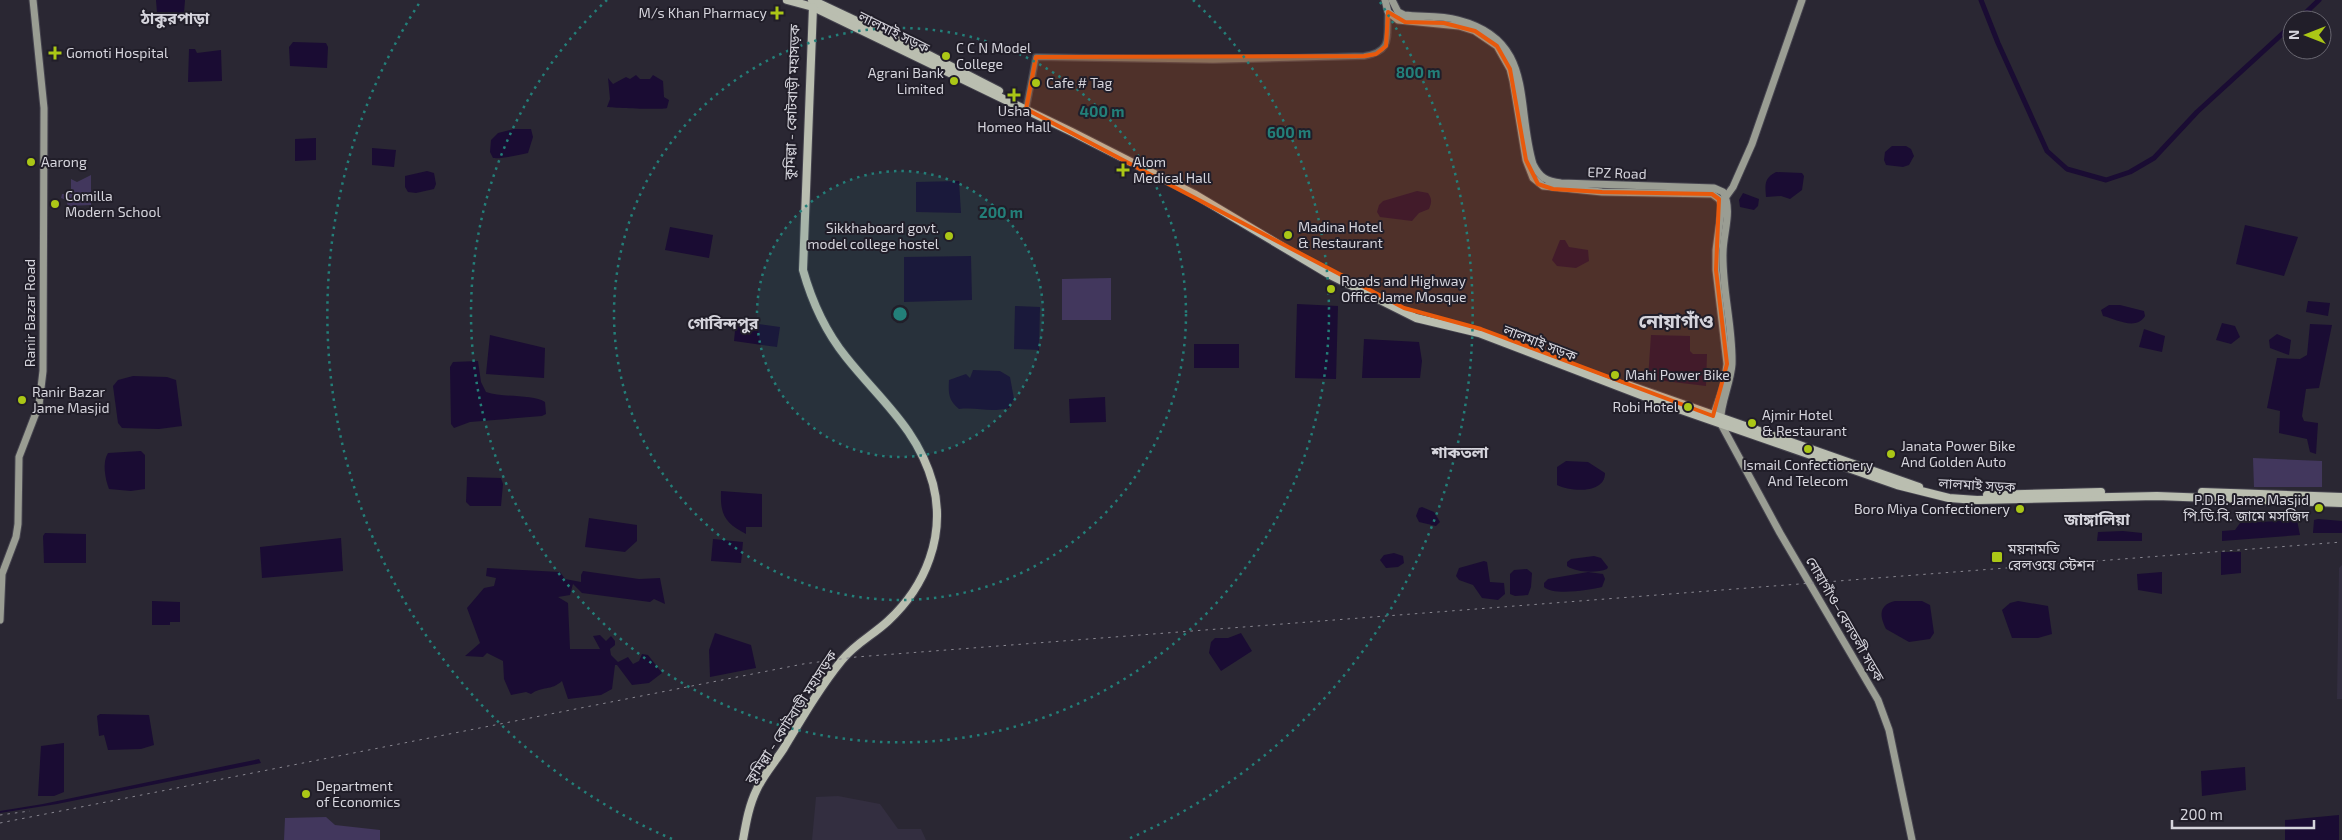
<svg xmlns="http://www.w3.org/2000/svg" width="2342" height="840" font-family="'Exo 2','Noto Sans Bengali',sans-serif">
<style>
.built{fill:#332e40}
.green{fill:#42375d}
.water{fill:#1a0c33}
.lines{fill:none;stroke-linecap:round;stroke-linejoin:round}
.canal{stroke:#1a0c33;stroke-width:5}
.tertiary-casing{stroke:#45434e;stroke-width:8}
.secondary-casing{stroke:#45434e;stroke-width:9}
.primary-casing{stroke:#45434e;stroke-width:10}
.tertiary{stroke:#72736d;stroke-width:5.5}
.secondary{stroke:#9a9d93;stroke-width:7}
.primary{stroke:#babeb0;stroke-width:8}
.rail{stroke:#898791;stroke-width:1;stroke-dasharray:2.5 5;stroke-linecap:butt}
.marked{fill:#e8590c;fill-opacity:0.2;stroke:#e8590c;stroke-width:4;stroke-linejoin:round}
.ring{fill:none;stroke:#237f79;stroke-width:2.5;stroke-dasharray:2.5 5}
.poi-dot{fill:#abc716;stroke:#211e29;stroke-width:2}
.labels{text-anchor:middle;stroke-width:4;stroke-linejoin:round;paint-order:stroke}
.poi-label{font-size:14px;fill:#d5d4dc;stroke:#211e29;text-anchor:start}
.street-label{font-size:14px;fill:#d5d4dc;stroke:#211e29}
.quarter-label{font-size:16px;font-weight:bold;fill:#d5d4dc;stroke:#211e29}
.district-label{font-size:19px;font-weight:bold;fill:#d5d4dc;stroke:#211e29}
.centre{fill:#237f79;stroke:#211e29;stroke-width:2.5}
.ring-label{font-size:15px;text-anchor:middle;font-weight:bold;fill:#237f79;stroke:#211e29;stroke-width:4;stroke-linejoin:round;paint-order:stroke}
</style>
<rect width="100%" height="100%" fill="#2a2733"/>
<g class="built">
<polygon points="2342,565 2342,699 2337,699 2339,568"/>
<polygon points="838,796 880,804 898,829 921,829 926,840 812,840 816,797"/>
</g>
<g class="green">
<polygon points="91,175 91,205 68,206 66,200 61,198 62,194 71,194 71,179 77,182"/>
<polygon points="1111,278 1111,320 1062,320 1062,279"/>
<polygon points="2253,458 2322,461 2322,487 2254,487"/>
<polygon points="326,817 335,825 380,830 380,840 284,840 285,818"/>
</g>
<g class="water">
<polygon points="156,0 185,0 184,13 157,13"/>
<polygon points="293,42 326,43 328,47 327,68 290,66 289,47"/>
<polygon points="189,49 195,49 197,53 221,50 222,81 188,82"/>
<path d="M636 75 640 79H650L653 75 663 81 664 97 669 100 667 108C663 110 615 108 607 107L610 99 608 78 613 84 626 77 630 79Z"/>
<path d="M514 129H531L533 137 528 153C518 155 502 159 493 158L490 152 491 140 498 133Z"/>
<polygon points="316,138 316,160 295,161 295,139"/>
<polygon points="1892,146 1906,146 1911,149 1914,156 1909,165 1903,167 1886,165 1884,160 1885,152"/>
<polygon points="372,148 396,150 394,167 372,165"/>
<polygon points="427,171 434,173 436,184 434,189 416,193 408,192 405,187 405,176"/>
<path d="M1776 172 1802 173 1804 176 1802 190 1790 199 1781 196 1766 197C1765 185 1764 178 1776 172Z"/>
<polygon points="959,181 961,213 916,212 916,182"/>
<path d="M1417 191 1428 193C1432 199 1432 202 1429 209L1419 213 1412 221 1380 217 1377 212 1379 205 1383 201Z"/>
<polygon points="1743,193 1759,199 1758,206 1754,210 1740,207 1739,200"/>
<polygon points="2245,225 2298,237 2284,276 2236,264"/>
<polygon points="670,227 713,235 709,258 665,250"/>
<polygon points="1560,240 1565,240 1569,247 1588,250 1589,261 1576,268 1557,266 1552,260"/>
<polygon points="971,256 972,300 904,302 904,257"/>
<polygon points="2308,301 2330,303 2328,316 2306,312"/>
<polygon points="1297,304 1338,306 1336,379 1295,378"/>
<path d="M2109 305H2120L2144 311 2145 316C2136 331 2116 319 2103 316L2101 310Z"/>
<polygon points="1015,306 1040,307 1039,350 1014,349"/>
<polygon points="736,321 780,327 777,347 734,341"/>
<polygon points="2222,323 2235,326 2240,337 2231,344 2216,340"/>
<polygon points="2310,324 2332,325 2319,388 2306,389 2302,416 2304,421 2318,423 2316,454 2310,452 2307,439 2279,433 2280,411 2267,408 2277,358 2300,359 2307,355"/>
<polygon points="2144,329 2165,336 2162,352 2139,347"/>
<polygon points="2277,334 2291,340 2289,355 2270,348 2269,340"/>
<polygon points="490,335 545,348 544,378 486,374"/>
<polygon points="1651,335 1690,336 1690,351 1693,354 1707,354 1706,386 1648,379"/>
<polygon points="1364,339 1419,342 1422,361 1420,378 1362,378"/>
<rect x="1194" y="344" width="45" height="24"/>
<path d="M478 361 481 382 486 392C503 398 534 394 545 402L546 414 542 416 470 422 454 428 451 424 450 367 453 362Z"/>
<path d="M973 370 1000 371 1010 377 1014 399 1009 408C989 413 979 407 959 409 949 401 948 394 949 380L966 374 970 378Z"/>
<polygon points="133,376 167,377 176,380 182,426 159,429 122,428 118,423 113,386 118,380"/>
<polygon points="1105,397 1106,422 1070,423 1069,399"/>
<path d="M141 451 145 455V489L131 491 109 489C105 479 102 462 108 453Z"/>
<path d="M1566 461 1588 462 1605 473C1605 494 1571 492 1557 485V467Z"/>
<polygon points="467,477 501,478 503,484 501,506 470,506 466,502"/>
<path d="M721 491 762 494V527H746V534C725 523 720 515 721 491Z"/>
<polygon points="1422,507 1434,512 1440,522 1436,526 1419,522 1416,516 1419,508"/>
<polygon points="589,518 637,525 637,541 625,552 585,547"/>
<polygon points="2318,519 2342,521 2342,533 2313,533 2314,520"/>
<polygon points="2297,520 2300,535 2222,541 2222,531 2235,530 2240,523"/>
<polygon points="2123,531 2142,533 2142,541 2097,541 2098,532"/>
<polygon points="45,533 86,534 86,563 44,563 43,536"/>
<polygon points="341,538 343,571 262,578 260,547"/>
<polygon points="713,539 743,542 741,563 711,561"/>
<polygon points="2221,552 2241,552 2241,573 2221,575"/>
<polygon points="1394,553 1403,556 1404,563 1398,567 1386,568 1380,560 1384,555"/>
<path d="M1594 556 1601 558 1608 567 1607 569C1597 573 1577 573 1567 566V562L1571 559Z"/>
<polygon points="1484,561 1487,562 1490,582 1504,583 1505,594 1498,600 1482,598 1473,585 1459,580 1456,576 1459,568"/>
<path d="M487 568 560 572 565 579 581 582V575L583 571 639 579 660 578 665 604 654 599 650 602 582 593 573 584 570 595 558 597 568 603 570 649H600L593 636 600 635 606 641 611 636 615 641V645L610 649 611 655 618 662 628 657 633 664 639 661 642 654 648 655 662 673 649 683 632 685 617 665H615L612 689 601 695 568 699 562 681C551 691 542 686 531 694L526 692 511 695 504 679 503 661 487 653 483 657 465 656 480 643 467 608 484 588 494 586 496 578 486 576Z"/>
<polygon points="1527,569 1532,573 1531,587 1528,595 1515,596 1510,594 1510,574 1514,570"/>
<path d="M1588 572 1603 574 1605 579 1602 587C1590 590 1553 596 1544 587V583L1548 579Z"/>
<polygon points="2162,572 2162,594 2138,590 2137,574"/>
<polygon points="152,601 180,602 180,622 170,622 170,625 152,625"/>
<path d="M1895 601H1922L1930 605 1934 633 1930 639 1909 642 1886 629C1879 615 1879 605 1895 601Z"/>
<polygon points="2018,601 2048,606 2052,634 2038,638 2012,638 2002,610 2010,603"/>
<polygon points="715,633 751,645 756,668 710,677 709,650"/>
<polygon points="1241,633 1252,651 1221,671 1209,653 1211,642 1215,638 1228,638"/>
<polygon points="100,714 149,715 154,745 141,749 108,750 104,735 99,736 97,716"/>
<polygon points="64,743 64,792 54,796 38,796 41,746"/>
<polygon points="259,759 261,763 57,804 0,813 0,811 43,804"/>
<polygon points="2245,767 2246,790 2202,796 2201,771"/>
<polygon points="2339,815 2339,840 2285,840 2285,820"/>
</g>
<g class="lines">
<g class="canal">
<polyline points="1981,0 1998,43 2047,151 2067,169 2106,180 2130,172 2154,158 2197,112 2292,25"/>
<polyline points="2298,20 2319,0"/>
</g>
<g class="tertiary-casing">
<path id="tertiary" d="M1026 109 1036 57 1213 60 1364 56C1394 51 1386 36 1388 12"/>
</g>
<g class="secondary-casing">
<g id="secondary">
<polyline points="1385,0 1388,12 1398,20 1459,26 1475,31 1497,46 1510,69 1513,81 1526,160 1533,178 1543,186 1602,192 1712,194 1719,199 1722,205 1716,250 1716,270 1727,364 1724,385 1712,420"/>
<path d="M1392 0 1398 12 1404 15C1422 17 1440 15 1458 20 1536 40 1515 104 1533 164 1540 178 1546 181 1561 183L1714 188 1723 192C1733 210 1723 233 1723 253 1722 290 1733 327 1732 364 1731 383 1718 409 1721 424L1780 533 1878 700 1889 730 1912 840"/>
<polyline points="1725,198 1733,187 1752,144 1802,0"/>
<polyline points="0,620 2,574 16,537 18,524 19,457 39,405 43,371 44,108 33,0"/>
</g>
</g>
<g class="primary-casing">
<g id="primary">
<polyline points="787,0 813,7 1072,132 1194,194 1330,275 1416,318 1479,333 1667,405 1897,485 1949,498 1977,500 2157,496 2342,503"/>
<polyline points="812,0 929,55 999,91"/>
<polyline points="1628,385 1919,487"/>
<polyline points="2202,492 2342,497"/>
<polyline points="1987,495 2101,492"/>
<path d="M743 840C746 823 749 805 757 789 764 774 775 762 784 748 802 718 820 687 842 660 856 643 873 635 888 621 926 586 946 535 933 484 918 429 880 400 846 357 825 331 812 302 803 270L813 7"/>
</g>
</g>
<use href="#tertiary" class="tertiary"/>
<use href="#secondary" class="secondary"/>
<use href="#primary" class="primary"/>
<g class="rail">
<polyline points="0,815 30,811"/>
<path d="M0 823C268 770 535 717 803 664L856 657 2342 542"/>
</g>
</g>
<path class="marked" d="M1388 12 1405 22 1444 23 1475 31 1497 46 1510 69 1526 160 1538 184 1553 189 1602 192 1712 194 1719 199 1716 270 1727 364 1713 416 1481 329 1404 308 1026 109 1036 57 1364 56 1376 54 1386 46Z"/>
<circle cx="900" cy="314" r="143" fill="#237f79" fill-opacity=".12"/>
<g class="ring">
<circle cx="900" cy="314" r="143"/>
<circle cx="900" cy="314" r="286"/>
<path d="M1193 0A429 429 0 1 1 607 0"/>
<path d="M672 839A572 572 0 0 1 420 2M1380 2A572 572 0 0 1 1128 839"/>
</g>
<g class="poi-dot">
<path d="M774.5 5.5h5v5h5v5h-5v5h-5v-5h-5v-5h5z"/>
<path d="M52.5 45.5h5v5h5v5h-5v5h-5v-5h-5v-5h5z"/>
<circle cx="946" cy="56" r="5"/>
<circle cx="954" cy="81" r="5"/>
<circle cx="1036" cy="83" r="5"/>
<path d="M1011.5 87.5h5v5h5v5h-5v5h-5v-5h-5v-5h5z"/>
<circle cx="31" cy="162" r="5"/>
<path d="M1120.5 162.5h5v5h5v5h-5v5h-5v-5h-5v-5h5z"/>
<circle cx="55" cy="204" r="5"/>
<circle cx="1288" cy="235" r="5"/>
<circle cx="949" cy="236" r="5"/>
<circle cx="1331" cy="289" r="5"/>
<circle cx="1615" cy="375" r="5"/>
<circle cx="22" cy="400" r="5"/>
<circle cx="1688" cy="407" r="5"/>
<circle cx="1752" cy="423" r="5"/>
<circle cx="1808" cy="449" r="5"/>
<circle cx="1891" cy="454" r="5"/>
<circle cx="2319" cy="508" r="5"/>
<circle cx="2020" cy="509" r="5"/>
<rect x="1991" y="551" width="12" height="12" rx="2.5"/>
<circle cx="306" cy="794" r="5"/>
</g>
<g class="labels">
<g class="poi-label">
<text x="767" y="18" text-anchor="end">M/s Khan Pharmacy</text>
<text x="956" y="53">C C N Model<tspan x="956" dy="16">College</tspan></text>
<text x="66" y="58">Gomoti Hospital</text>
<text x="944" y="78" text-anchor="end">Agrani Bank<tspan x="944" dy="16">Limited</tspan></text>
<text x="1046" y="88">Cafe # Tag</text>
<text x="1014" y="116" text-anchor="middle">Usha<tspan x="1014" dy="16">Homeo Hall</tspan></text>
<text x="41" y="167">Aarong</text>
<text x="1133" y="167">Alom<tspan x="1133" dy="16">Medical Hall</tspan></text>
<text x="65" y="201">Comilla<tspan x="65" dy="16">Modern School</tspan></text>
<text x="1298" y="232">Madina Hotel<tspan x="1298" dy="16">&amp; Restaurant</tspan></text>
<text x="939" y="233" text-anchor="end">Sikkhaboard govt.<tspan x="939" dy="16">model college hostel</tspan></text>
<text x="1341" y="286">Roads and Highway<tspan x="1341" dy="16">Office Jame Mosque</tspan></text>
<text x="1625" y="380">Mahi Power Bike</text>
<text x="32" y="397">Ranir Bazar<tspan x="32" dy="16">Jame Masjid</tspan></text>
<text x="1678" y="412" text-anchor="end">Robi Hotel</text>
<text x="1762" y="420">Ajmir Hotel<tspan x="1762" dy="16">&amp; Restaurant</tspan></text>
<text x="1901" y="451">Janata Power Bike<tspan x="1901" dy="16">And Golden Auto</tspan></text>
<text x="1808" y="470" text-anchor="middle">Ismail Confectionery<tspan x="1808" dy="16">And Telecom</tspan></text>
<text x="2309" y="505" text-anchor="end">P.D.B. Jame Masjid<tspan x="2309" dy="16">পি.ডি.বি. জামে মসজিদ</tspan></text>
<text x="2010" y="514" text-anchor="end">Boro Miya Confectionery</text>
<text x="2008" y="554">ময়নামতি<tspan x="2008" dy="16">রেলওয়ে স্টেশন</tspan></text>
<text x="316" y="791">Department<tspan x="316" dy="16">of Economics</tspan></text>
</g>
<g class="street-label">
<text transform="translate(894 32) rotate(26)" y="5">লালমাই সড়ক</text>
<text transform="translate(792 102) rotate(-88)" y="5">কুমিল্লা - কোটবাড়ী মহাসড়ক</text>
<text transform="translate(1617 173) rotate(2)" y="5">EPZ Road</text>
<text transform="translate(30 313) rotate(-90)" y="5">Ranir Bazar Road</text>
<text transform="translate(1540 343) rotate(21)" y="5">লালমাই সড়ক</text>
<text transform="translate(1977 485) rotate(3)" y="5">লালমাই সড়ক</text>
<text transform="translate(1845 619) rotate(60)" y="5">নোয়াগাঁও–বেলতলী সড়ক</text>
<text transform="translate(791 717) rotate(-57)" y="5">কুমিল্লা - কোটবাড়ী মহাসড়ক</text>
</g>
<g class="quarter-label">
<text x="175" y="24">ঠাকুরপাড়া</text>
<text x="723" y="329">গোবিন্দপুর</text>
<text x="1460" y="458">শাকতলা</text>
<text x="2097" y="525">জাঙ্গালিয়া</text>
</g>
<g class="district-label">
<text x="1676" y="328">নোয়াগাঁও</text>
</g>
</g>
<circle cx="900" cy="314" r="8" class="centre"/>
<g class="ring-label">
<text x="1418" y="78">800 m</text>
<text x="1102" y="117">400 m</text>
<text x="1289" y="138">600 m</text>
<text x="1001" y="218">200 m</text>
</g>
<g transform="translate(2307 35) rotate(270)"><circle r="24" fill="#211e29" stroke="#696771"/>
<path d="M0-4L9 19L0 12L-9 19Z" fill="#abc716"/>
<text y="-8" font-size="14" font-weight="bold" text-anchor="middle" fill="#d5d4dc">N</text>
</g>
<path d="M2172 820v8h142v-8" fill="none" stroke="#d5d4dc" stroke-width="2.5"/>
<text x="2180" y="820" font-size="15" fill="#d5d4dc" stroke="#211e29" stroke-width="4" paint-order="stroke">200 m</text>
</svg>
